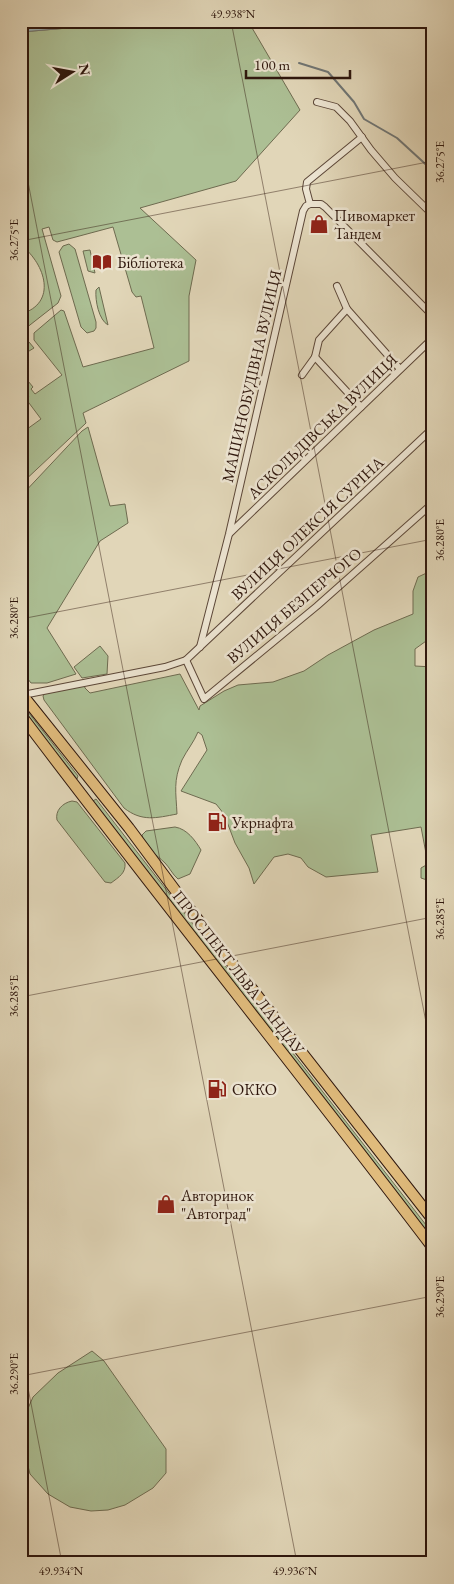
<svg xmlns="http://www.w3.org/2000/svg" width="454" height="1584" font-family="'EB Garamond',serif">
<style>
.green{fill:#acbf94;stroke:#6e6b50}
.water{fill:#9bb6bb;stroke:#707675}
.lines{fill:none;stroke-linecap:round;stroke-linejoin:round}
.shore{stroke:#656664;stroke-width:1}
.stream{stroke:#707675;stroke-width:2}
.street-casing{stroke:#5c4738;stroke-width:8}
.primary-casing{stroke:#2f170d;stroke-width:12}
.street{stroke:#ece4d1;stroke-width:6}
.primary{stroke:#e0bb7c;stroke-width:10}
.ticks{fill:none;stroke:#2f170d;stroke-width:1;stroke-opacity:0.45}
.labels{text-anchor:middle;stroke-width:5;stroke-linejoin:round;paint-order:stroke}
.poi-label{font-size:16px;fill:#2f170d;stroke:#ece4d1;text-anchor:start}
.street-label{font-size:16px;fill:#2f170d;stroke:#ece4d1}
.neatline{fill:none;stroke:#2f170d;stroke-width:2}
.ticks-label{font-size:12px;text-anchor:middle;fill:#2f170d}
</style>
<rect width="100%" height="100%" fill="#e1d6b8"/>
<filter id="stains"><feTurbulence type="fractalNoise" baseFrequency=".004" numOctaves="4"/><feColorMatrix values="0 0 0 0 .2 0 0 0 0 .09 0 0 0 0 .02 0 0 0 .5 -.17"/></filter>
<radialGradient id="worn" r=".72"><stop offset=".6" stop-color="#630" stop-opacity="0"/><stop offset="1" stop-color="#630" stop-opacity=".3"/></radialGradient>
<g class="green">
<path d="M93 21H248L300 110 236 181 140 208 196 260 189 296V361L83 413 86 423 85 424 21 484V440L25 439 21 436V431L23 432 41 419 26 399 29 397 23 390 21 391V387L28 381 33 387 31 389 35 394 62 375 34 340V333L61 310 64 311 83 367 154 348 141 296 136 297 132 292 113 227 57 242 53 240 49 227 42 229 61 296 58 303 21 332V314C58 303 45 264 22 246L21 241V32L91 26Z"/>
<polygon points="69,244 75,249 96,322 96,328 94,331 87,333 81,327 59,252 63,246"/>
<polygon points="90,250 95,273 88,271 83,251"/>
<path d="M99 287 108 325C99 320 95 301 96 290Z"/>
<polygon points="29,342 34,348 21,356 21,344"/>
<polygon points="88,427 110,506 125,504 128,523 100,541 47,628 76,674 47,683 31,683 21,670 21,496 82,431"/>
<path d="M433 570V636L415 649V666L433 667V718L430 723 433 725V882L421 878V868L428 864 421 827 371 835 378 872 326 877 308 867 301 858 288 854 274 857 254 884 249 868 235 843 224 814 216 804 181 791 207 750 202 735 198 732C194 742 187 750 182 760 173 781 176 792 177 814 156 818 142 822 124 808L44 700 43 696 46 691 84 684 85 688 90 693 180 674 199 710 200 706 224 691 238 685 273 682 304 671 328 655 374 630 413 614V591L418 577Z"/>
<polygon points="100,646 108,656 107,674 82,678 74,667"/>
<polygon points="21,703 78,776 77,779 21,708"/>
<polygon points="96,799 433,1234 433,1240 93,801"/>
<path d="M72 801 77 802 125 863C126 873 119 877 111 883L105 882 57 820C55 811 62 803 72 801Z"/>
<path d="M175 827C187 829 195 840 201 850L190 874 178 879C172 874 170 868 165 863 157 855 143 847 142 835L146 831Z"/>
<polygon points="92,1351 104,1361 166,1449 166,1473 153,1488 125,1505 108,1510 91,1511 70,1507 48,1494 30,1474 22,1442 26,1413 33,1397 58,1373"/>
</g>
<polygon class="water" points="21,21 93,21 91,26 21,32"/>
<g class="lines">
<polyline class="shore" points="21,27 87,21"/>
<polyline class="stream" points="299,63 328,72 354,102 364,119 397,138 433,171"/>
<g class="street-casing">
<g id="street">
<polyline points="317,102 336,107 350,121 371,150 395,178 433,215"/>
<polyline points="310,204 321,204 325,207 433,316"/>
<polyline points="310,204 306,189 307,182 362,137"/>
<polyline points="347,309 400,369"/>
<polyline points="315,357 361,407"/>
<polyline points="302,375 315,357 319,340 347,309 337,286"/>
<polyline points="230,533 433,338"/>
<polyline points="200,647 229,534 303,211 306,206 310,204"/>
<polyline points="186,660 204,699 317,606 433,503"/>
<polyline points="23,695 165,667 186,660 433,428"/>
</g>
</g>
<g class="primary-casing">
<g id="primary">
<polyline points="21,693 129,828 181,898 433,1220"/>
<path d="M21 715C156 894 297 1069 433 1248"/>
</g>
</g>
<use href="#street" class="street"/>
<use href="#primary" class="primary"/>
</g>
<path class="ticks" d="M231 21 433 1058M21 146 297 1563M21 241 433 161M21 619 433 539M21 997 433 917M21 1352 62 1563M21 1376 433 1296"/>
<defs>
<g id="shop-bare" transform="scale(1.5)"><path d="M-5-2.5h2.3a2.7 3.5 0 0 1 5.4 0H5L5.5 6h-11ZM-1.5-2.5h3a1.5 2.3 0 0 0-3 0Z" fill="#8f2418" stroke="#ece4d1" stroke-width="2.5" paint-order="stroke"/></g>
<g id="library-bare" transform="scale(1.5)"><path d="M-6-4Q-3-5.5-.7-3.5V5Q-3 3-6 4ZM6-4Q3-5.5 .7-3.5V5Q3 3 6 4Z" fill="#8f2418" stroke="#ece4d1" stroke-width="2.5" paint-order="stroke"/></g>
<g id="fuel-bare" transform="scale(1.5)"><path d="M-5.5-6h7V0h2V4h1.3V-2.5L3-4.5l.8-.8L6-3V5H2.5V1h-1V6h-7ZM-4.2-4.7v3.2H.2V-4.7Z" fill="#8f2418" stroke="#ece4d1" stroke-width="2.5" paint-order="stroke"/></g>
</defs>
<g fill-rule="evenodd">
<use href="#shop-bare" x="319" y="224"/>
<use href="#library-bare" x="102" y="262"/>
<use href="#fuel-bare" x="217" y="822"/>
<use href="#fuel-bare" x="217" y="1089"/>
<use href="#shop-bare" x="166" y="1204"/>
</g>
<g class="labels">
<g class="poi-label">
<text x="334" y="221">Пивомаркет<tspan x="334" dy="18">Тандем</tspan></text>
<text x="117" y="268">Бібліотека</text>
<text x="232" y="828">Укрнафта</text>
<text x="232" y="1095">ОККО</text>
<text x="181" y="1201">Авторинок<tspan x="181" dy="18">"Автоград"</tspan></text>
</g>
<g class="street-label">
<text transform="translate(251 376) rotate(-77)" y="6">МАШИНОБУДІВНА ВУЛИЦЯ</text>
<text transform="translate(322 426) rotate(-44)" y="6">АСКОЛЬДІВСЬКА ВУЛИЦЯ</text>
<text transform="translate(307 528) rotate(-43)" y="6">ВУЛИЦЯ ОЛЕКСІЯ СУРІНА</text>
<text transform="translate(294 605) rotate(-40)" y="6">ВУЛИЦЯ БЕЗПЕРЧОГО</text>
<text transform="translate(239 972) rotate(52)" y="6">ПРОСПЕКТ ЛЬВА ЛАНДАУ</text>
</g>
</g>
<rect width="454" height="1584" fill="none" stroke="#e1d6b8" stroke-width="55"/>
<g transform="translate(72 72) rotate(79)" stroke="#ece4d1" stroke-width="4" paint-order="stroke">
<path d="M0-4L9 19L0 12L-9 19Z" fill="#2f170d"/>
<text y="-8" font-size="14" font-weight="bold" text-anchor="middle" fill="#2f170d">N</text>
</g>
<path d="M246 70v8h104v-8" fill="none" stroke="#2f170d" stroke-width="2.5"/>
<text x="254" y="70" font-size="15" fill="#2f170d" stroke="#ece4d1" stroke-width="4" paint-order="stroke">100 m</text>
<rect x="28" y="28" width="398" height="1528" class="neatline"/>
<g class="ticks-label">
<text x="233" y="18">49.938°N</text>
<text transform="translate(440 162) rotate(-90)" y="4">36.275°E</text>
<text transform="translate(14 240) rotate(-90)" y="4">36.275°E</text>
<text transform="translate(440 540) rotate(-90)" y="4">36.280°E</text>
<text transform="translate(14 618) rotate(-90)" y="4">36.280°E</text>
<text transform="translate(440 919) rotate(-90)" y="4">36.285°E</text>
<text transform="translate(14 996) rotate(-90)" y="4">36.285°E</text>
<text transform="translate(440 1297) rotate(-90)" y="4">36.290°E</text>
<text transform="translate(14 1374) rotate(-90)" y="4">36.290°E</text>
<text x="61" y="1575">49.934°N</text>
<text x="295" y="1575">49.936°N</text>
</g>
<rect width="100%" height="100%" filter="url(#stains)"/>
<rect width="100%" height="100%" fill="url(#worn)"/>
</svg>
